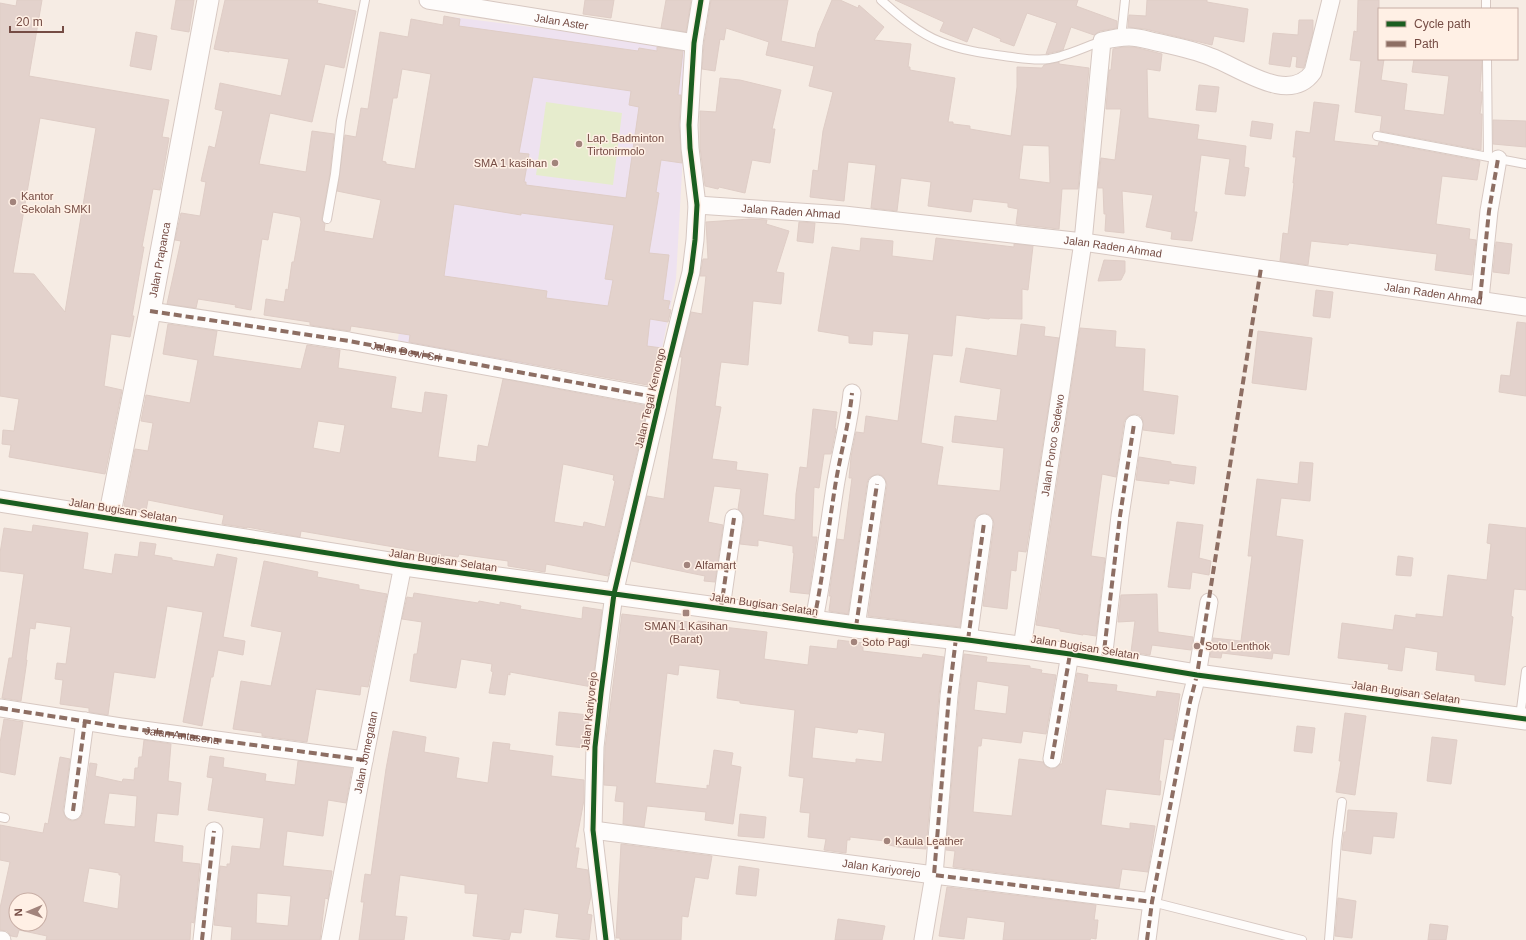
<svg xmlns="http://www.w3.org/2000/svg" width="1526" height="940" font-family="Helvetica,sans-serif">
  <rect width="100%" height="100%" fill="#f6ece4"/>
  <path fill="#eee2f0" d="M452 17 689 47 676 279 655 383 397 345Z"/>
  <path fill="#e6eccd" d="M546 102 622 113 613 185 536 175Z"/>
  <path fill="#e3d2cc" stroke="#dfcdc6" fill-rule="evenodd" d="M17 0H42L29 76 169 100 162 137 169 138 160 190 153 189 142 247H144L132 316H134L130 337 111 334 104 386 122 390 105 474 9 457 11 445 2 444 3 430 14 431 19 399 0 396V3L16 6ZM40 118 96 128 65 312 34 274 13 273Z
    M176 0H194L189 32 171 29Z
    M225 0H318L317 3 356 11 344 68 325 64 312 122 270 113 259 164 306 172 312 131 334 134 330 173 322 218V221L325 224 324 231 373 239 381 200 337 191 345 135 356 137 361 108 368 109 380 32 408 37 411 19 443 25 444 16 460 19 459 26 638 51 639 48 657 51V47L683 51 678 95H681L679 125 682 163 661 160 656 192 659 193 649 253 669 255 663 300 670 301 668 309 671 310 668 322 650 319 647 346 662 348 653 386 409 342 410 335 351 326 350 331 343 330 310 325V322L264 315 266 299 284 302 286 289 288 290 292 262H294L301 222 300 217 273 212 268 240 262 239 251 310 235 307 236 305 198 299 196 308 167 304 181 241 175 240 181 213 200 216 206 182 201 181 209 146 215 148 223 111 215 109 220 83 281 96 289 59 229 51V52L214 49ZM402 69 431 74 415 169 386 164V162L382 161 393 98H397ZM533 77 631 91 629 105 639 107 626 198 526 185V182H524L529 154 519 153ZM454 204 521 215V213L614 225 605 279 613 280 608 306 546 298 547 291 444 276Z
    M585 0H614L611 18 583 14Z
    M666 0H691L686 32 661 28Z
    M711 0H788L781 41 815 48 818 33 832 0H840L858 8 859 5 884 27 874 40 911 44 908 67H910V70L955 78 948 122H953V124L970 126V129L1011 136 1017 87V67L1042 68 1044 65 1059 62V64L1089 68 1078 189H1062L1059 229 1016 224 1018 209 1008 207V203L973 199 971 212 928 206 931 182 901 178 897 211 871 208 876 165 848 162 844 201 810 197 813 170 818 171 823 131 833 92 809 86 814 66 766 55 769 42 726 28 724 40 720 39 715 71 702 69 704 44ZM1023 145 1049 146 1050 183 1019 179Z
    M895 0H1078L1076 6 1117 21V28L1100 31 1094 35 1071 27 1063 50 1046 54 1057 23 1027 13 1014 46 1000 41 1001 39 973 27 967 42 940 31 944 22Z
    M1147 0H1207V2L1248 9 1244 42 1214 36 1212 45 1145 29 1128 27 1129 15 1146 16Z
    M1358 0H1379V59H1384L1381 80 1407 84 1404 110 1444 115 1449 76 1412 72 1414 59H1482L1480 92H1482V98L1480 114H1482L1481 150 1380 131 1382 116 1355 112 1361 61 1350 60 1354 31 1357 32Z
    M1299 20H1313V32L1304 67 1303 68 1296 67 1297 57 1292 56 1290 67 1269 64 1273 33 1298 35Z
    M136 32 157 36 151 70 130 66Z
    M1123 47H1134L1162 54 1160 71 1147 69 1148 118 1199 125 1197 139 1246 146 1244 167 1249 168 1245 196 1225 194 1230 159 1201 155 1194 212H1197L1192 241 1171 239 1172 232 1146 227 1153 195 1122 191 1124 233 1105 231 1106 214H1104L1103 188H1098L1101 158 1115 160 1121 109H1106L1109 70H1111L1113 49Z
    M720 78 740 80 781 90 772 129H775L770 163 752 160 745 193 719 187 718 189 705 186 700 147V111L716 112Z
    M1199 85 1219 87 1216 112 1196 110Z
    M1314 102 1339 105 1334 141 1378 146 1379 142 1480 161 1477 180 1442 176 1436 224 1470 229 1469 239 1476 240 1472 275 1435 270 1437 254 1349 243 1348 245 1311 241 1308 265 1280 261 1283 233 1288 234 1294 183H1293L1296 157H1293L1296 131 1310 133Z
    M1493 120 1526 121V147L1493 144Z
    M1252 121 1273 124 1271 139 1250 136Z
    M750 219 767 220 766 224 789 231 776 272 784 273 781 304 753 301 748 365 721 362 715 406 721 407 712 459 737 462 736 470 768 474 763 515 795 520 796 494 800 467 807 468 813 409 837 412 835 428 836 429 831 454H824L819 488 814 487 812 537H817L809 594 790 592 794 553H793V546L758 540V546L740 544 744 519 743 514 738 509 741 489 714 486 708 522 723 525 715 582 704 581 705 576 632 561 647 496 664 499 682 357H680L691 312 702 314 706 276H700L703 259H708L706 222Z
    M799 222 815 223 813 243 797 241Z
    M861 238 893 241 892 256 933 261 936 238 1014 247V244L1033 246 1028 290 1022 289V319L990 318 989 319 956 315 952 356 933 354 921 443 943 447 937 485 1000 491 1004 448 952 442 955 416 997 421 1001 389 960 382 966 348 1017 356 1021 324 1045 327 1044 336 1059 338 1026 552 1018 551 1016 571 1011 570 1007 609 983 606 994 524 993 519 990 515 985 513 981 514 976 517 974 522 960 627 868 616 887 485 886 481 883 476 878 474 874 475 869 478 867 483 848 614 829 611 831 596H829L837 539 844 540 852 478H849L851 457 856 432 864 433 866 416 898 421 909 334 873 331 872 345 849 343V336L818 331 832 247 860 251Z
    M1496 242 1512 244 1509 274 1493 272Z
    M1104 260 1125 261V272L1121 280 1098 281Z
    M1316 290 1333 292 1330 318 1313 316Z
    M1517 322 1526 323V396L1499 392 1501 375 1510 376Z
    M168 324 217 331 213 356 301 369 307 345 340 350 338 368 396 377 391 408 422 413 425 392 447 395 438 457 476 462 478 445 488 447 503 379 648 406 608 576 546 564 545 572 508 566V561L459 554 458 557 444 555V557L423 553V552L301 531 300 537 247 527V528L235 526 222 524 224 515 148 500 146 511 124 506 135 449 148 451 153 423 141 421 146 395 190 403 198 360 163 354ZM318 421 345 425 340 453 313 448ZM563 464 614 475 613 480 615 481 605 527 584 522 583 527 554 522Z
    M1080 328 1116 331 1115 347 1145 349 1143 391 1178 396 1174 434 1143 430V421L1141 416 1136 414 1130 415 1126 418 1124 422 1116 477 1102 474 1091 556 1105 558 1096 636 1083 634V635L1060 631V629L1036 625Z
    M1258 331 1312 338 1306 390 1252 383Z
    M1139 457 1171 462V464L1196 467 1194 484 1169 480V484L1136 480Z
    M1300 462 1313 463 1310 501 1281 498 1276 536 1303 540 1289 655 1273 653 1272 659 1222 653 1221 658 1210 657 1213 638 1241 641 1252 556H1248L1257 479 1298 484Z
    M1177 522 1203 525 1199 558 1211 561 1209 575 1192 572 1190 589 1168 587Z
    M1489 524 1526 528V590L1514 589 1511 616 1513 617 1505 685 1475 681V675L1436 670 1438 652 1405 647 1402 671 1388 669 1389 664 1338 658 1342 623 1393 630 1395 615 1416 618V614L1443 617 1448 575 1487 580 1491 544 1487 543Z
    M33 525 88 533 83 569 112 574 115 554 138 557 140 542 156 544 154 555 172 558V560L214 567 217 554 237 558 223 637 245 641 243 655 218 650 213 677H211L202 726 183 722 203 612 167 606 155 678 114 672 108 715 89 712V708L60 704 63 680 55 679 57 663 66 664 71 627 36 622 35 629 30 628 26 660H27L21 701 2 698 9 658H12L24 574 0 571V553L4 528 32 532Z
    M1398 556 1413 558 1411 576 1396 575Z
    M264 561 318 572 317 577 359 585V589L387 594 368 687 361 686 360 695 316 689 307 742 262 736V733L233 729 241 681 271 686 282 632 251 626Z
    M414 593 478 603 479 601 500 605V602L521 606 520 609 582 619 583 607 602 610 592 687 510 672V675L508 674 505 695 489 693 493 672 491 671 492 664 461 659 456 688 410 681 414 654H417L422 622 402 619 407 597 413 598Z
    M1157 594 1158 632 1193 637 1191 650 1152 645 1150 655 1131 652 1135 621 1118 622 1121 595Z
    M622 614 698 623V621L723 624V627L767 632 764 659 808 665 810 646 837 649 838 640 863 643V651L922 658 923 654 944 657 939 695 926 849 898 847 885 844V841L850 837V840H847L846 853 824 850 826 839 808 837 810 813 800 812 804 778 789 776 795 710 740 703V701L717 698 720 670 679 665 678 675 667 673 655 783 707 789V785L709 786 714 750 733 753 731 765 741 767 733 824 705 820 706 812 647 806 644 827 623 824 624 802 615 801 617 786 604 785 605 748ZM815 727 857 733 858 729 885 733 882 762 856 759V763L812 758Z
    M964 654 987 657 986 662 1030 666V668L1042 670 1041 673 1056 675 1046 734 1023 731 1021 743 982 738 981 746H978L973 812 1012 816 1019 759 1043 762 1045 766 1051 769 1056 768 1060 764H1062L1077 673 1088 675 1087 682 1117 685 1116 691 1156 697 1157 691 1180 694 1173 740 1164 739 1159 781H1161L1160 795 1106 789 1101 825 1130 829V823L1155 826 1148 872 1122 869 1119 888 953 867 955 851 946 850 959 697ZM977 681 1009 686 1006 714 974 710Z
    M559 712 589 715 585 748 556 745Z
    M1345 713 1366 716 1355 795 1336 792 1341 761H1339Z
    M4 719 23 722 15 775 0 772V743Z
    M1297 726 1315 728 1312 753 1294 751Z
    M393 731 426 737 424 752 459 758 456 778 488 783 493 742 510 744 509 750 553 756 551 776 584 780V800L575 848H579L576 868 588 870 591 896 587 914 592 915 589 940 556 937 559 914 524 909 521 933 511 932 509 940 473 936 478 894 465 893V885L400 875 395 916 407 917 404 940H359L364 902H361L365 874 371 875 386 769Z
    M1432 737 1457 740 1451 784 1427 781Z
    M144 740 171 744 168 781 181 783 178 815 157 813 154 842 183 846 182 862 200 864 194 923 191 922 190 940H46L47 936 19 930 17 937 11 936 7 931 0 930V908L10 862 0 860V825L43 833 45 823 48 824 60 757 70 759 63 810 64 814 67 819 72 821 77 820 81 817 83 812 90 763 97 764 95 776 122 782 123 779 134 780 135 768H138L139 757H142ZM109 793 137 796 135 827 104 824ZM89 868 119 873V875H121L118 909 83 902ZM16 900H40V924H16Z
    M210 756 224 758 223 767 266 774 265 781 295 785 298 761 352 768 346 803 328 800 323 836 287 831 283 866 332 871 328 899 325 898 320 940H231L232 927 214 925 220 866 227 867V864H230L232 846 260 849 264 818 208 810 213 778 207 777ZM257 893 291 896 288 926 256 923Z
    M1348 810 1397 813 1394 838 1373 836 1371 854 1342 850 1344 832H1346Z
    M740 814 766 817 764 838 738 836Z
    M621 844 712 856 708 879 695 877 688 917 682 916 681 940H620V938H616Z
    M739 866 759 869 756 896 736 894Z
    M947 887 1096 905 1094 920H1098L1096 939 1091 938 1090 940H1003L1005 922 967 917 964 939 939 936Z
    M1338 898 1356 901 1352 938 1335 936Z
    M838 919 885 926 882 940H835Z
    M1430 924 1448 926 1446 940H1428Z"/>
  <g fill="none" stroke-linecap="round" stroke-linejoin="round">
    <defs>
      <path id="service" d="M881 0C899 16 918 33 941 42 961 50 982 53 1004 56 1019 58 1034 61 1049 59 1067 56 1085 47 1102 41
        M1486 0V9
        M1121 38 1125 0
        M1487 59 1488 157
        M1377 136 1526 164
        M327 219 335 174 341 121 365 0
        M1520 717 1526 671
        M0 817 5 818
        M1152 902 1302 940
        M1329 940 1337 841 1342 802"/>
      <g id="minor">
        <path id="s1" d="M428 0 694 43"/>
        <path id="s2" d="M697 205 844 215 1083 242 1526 307"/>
        <path d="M1480 299 1489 211 1498 159"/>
        <path d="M150 311 349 341 660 398"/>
        <path d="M721 608 734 518"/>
        <path d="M814 620C823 576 828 531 835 487 840 455 849 425 852 393"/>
        <path d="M856 627 877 484"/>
        <path d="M968 640 984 523"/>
        <path id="s3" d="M1022 648 1083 242 1102 41C1110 39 1120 37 1129 37 1138 37 1147 40 1156 42 1174 46 1194 50 1211 57 1239 67 1289 106 1313 72L1331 0"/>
        <path d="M1103 660 1120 516 1134 424"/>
        <path d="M0 708 121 727 364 760"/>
        <path d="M1052 759 1070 654"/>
        <path d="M73 811 85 721"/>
        <path id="s4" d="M593 830 934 875 1152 902"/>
        <path d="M0 940H2"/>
        <path d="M202 940 214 831"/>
        <path id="s5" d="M330 940 364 760 403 565"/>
        <path d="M606 940 593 830 595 747 601 693 614 594 660 398 691 272 695 240 697 205 690 148 689 125 694 43 701 0"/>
        <path d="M923 940 934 875 949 696 956 638"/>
        <path d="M1147 940 1152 902 1190 702 1197 675 1209 602"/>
      </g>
      <g id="tertiary">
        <path d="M0 501 403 565 856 627 968 640 1070 654 1197 675 1526 719"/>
        <path id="s6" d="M109 518 150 311 208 0"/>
      </g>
    </defs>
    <use href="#service" stroke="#d7c8c2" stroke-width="10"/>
    <use href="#minor" stroke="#d7c8c2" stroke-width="19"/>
    <use href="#tertiary" stroke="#d7c8c2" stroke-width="23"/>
    <use href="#service" stroke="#fefcfb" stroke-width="8"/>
    <use href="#minor" stroke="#fefcfb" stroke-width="17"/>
    <use href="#tertiary" stroke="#fefcfb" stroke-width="21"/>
    <g stroke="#8d6e63" stroke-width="4" stroke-dasharray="8 4" stroke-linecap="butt">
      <path d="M1480 299 1489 211 1498 159"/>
      <path id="s7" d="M150 311 349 341 660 398"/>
      <path d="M721 608 734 518"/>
      <path d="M814 620C823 576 828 531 835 487 840 455 849 425 852 393"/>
      <path d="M856 627 877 484"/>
      <path d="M956 638 949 696 934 875 1152 902"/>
      <path d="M968 640 984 523"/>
      <path d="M1103 660 1120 516 1134 424"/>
      <path id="s8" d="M0 708 121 727 364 760"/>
      <path d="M1052 759 1070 654"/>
      <path d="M73 811 85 721"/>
      <path d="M202 940 214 831"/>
      <path d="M1147 940 1152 902 1190 702 1197 675 1261 268"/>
    </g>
    <defs>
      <path id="cycleway" d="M0 501 403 565 856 627 968 640 1070 654 1197 675 1526 719
        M606 940 593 830 595 747 601 693 614 594 660 398 691 272 695 240 697 205 690 148 689 125 694 43 701 0"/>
    </defs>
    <use href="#cycleway" stroke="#fff0e5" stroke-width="8"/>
    <use href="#cycleway" stroke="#1b5e20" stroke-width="5"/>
  </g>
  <g fill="#a2847c" stroke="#fff0e5" stroke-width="1.5">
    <circle cx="579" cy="144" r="4"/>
    <circle cx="555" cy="163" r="4"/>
    <circle cx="13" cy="202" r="4"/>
    <circle cx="687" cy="565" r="4"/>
    <rect x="682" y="609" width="8" height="8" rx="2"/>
    <circle cx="854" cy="642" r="4"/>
    <circle cx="1197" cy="646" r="4"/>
    <circle cx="887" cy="841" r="4"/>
  </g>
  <g text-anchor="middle" stroke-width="3" stroke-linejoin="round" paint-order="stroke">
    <g font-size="11" fill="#754c44" stroke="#fff0e5">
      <text dy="4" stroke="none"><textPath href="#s1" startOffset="135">Jalan Aster</textPath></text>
      <text dy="4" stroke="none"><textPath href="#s2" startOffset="94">Jalan Raden Ahmad</textPath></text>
      <text dy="4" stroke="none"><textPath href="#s2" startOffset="418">Jalan Raden Ahmad</textPath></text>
      <text dy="4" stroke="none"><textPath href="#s6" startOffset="263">Jalan Prapanca</textPath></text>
      <text dy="4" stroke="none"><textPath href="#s2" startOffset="742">Jalan Raden Ahmad</textPath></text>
      <text dy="4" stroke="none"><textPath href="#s7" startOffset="259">Jalan Dewi Sri</textPath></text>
      <text transform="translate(650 398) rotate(-77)" y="4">Jalan Tegal Kenongo</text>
      <text dy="4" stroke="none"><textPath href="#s3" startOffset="205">Jalan Ponco Sedewo</textPath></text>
      <text transform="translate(123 510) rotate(9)" y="4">Jalan Bugisan Selatan</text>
      <text transform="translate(443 560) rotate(8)" y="4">Jalan Bugisan Selatan</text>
      <text transform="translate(764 604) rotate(8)" y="4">Jalan Bugisan Selatan</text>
      <text transform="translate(1085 647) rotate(9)" y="4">Jalan Bugisan Selatan</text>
      <text transform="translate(1406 692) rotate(8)" y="4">Jalan Bugisan Selatan</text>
      <text transform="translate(589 711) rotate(-84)" y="4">Jalan Kariyorejo</text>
      <text dy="4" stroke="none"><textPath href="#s8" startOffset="184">Jalan Antasena</textPath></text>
      <text dy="4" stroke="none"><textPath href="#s5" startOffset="191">Jalan Jomegatan</textPath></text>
      <text dy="4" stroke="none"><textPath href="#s4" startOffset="291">Jalan Kariyorejo</textPath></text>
    </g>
    <g font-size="11" fill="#754c44" stroke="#fff0e5" text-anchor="start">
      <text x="587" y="142">Lap. Badminton<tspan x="587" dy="13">Tirtonirmolo</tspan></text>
      <text x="547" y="167" text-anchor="end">SMA 1 kasihan</text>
      <text x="21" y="200">Kantor<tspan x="21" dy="13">Sekolah SMKI</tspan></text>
      <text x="695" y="569">Alfamart</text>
      <text x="686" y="630" text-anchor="middle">SMAN 1 Kasihan<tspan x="686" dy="13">(Barat)</tspan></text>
      <text x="862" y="646">Soto Pagi</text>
      <text x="1205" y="650">Soto Lenthok</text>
      <text x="895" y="845">Kaula Leather</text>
    </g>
  </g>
  <rect x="1378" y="8" width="140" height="52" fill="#fff0e5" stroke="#c8aea5"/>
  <rect x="1386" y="21" width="20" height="6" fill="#1b5e20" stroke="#c8aea5"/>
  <text x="1414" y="28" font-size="12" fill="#754c44">Cycle path</text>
  <rect x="1386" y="41" width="20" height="6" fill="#8d6e63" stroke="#c8aea5"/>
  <text x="1414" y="48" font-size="12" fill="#754c44">Path</text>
  <g transform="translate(28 912) rotate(268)"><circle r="19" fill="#fff0e5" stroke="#c8aea5"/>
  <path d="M0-3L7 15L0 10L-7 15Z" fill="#a2847c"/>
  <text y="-6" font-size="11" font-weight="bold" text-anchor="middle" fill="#754c44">N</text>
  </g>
  <path d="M10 26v6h53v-6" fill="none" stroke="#754c44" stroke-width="2"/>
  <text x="16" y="26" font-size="12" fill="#754c44" stroke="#fff0e5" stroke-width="3" paint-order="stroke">20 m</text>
</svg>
